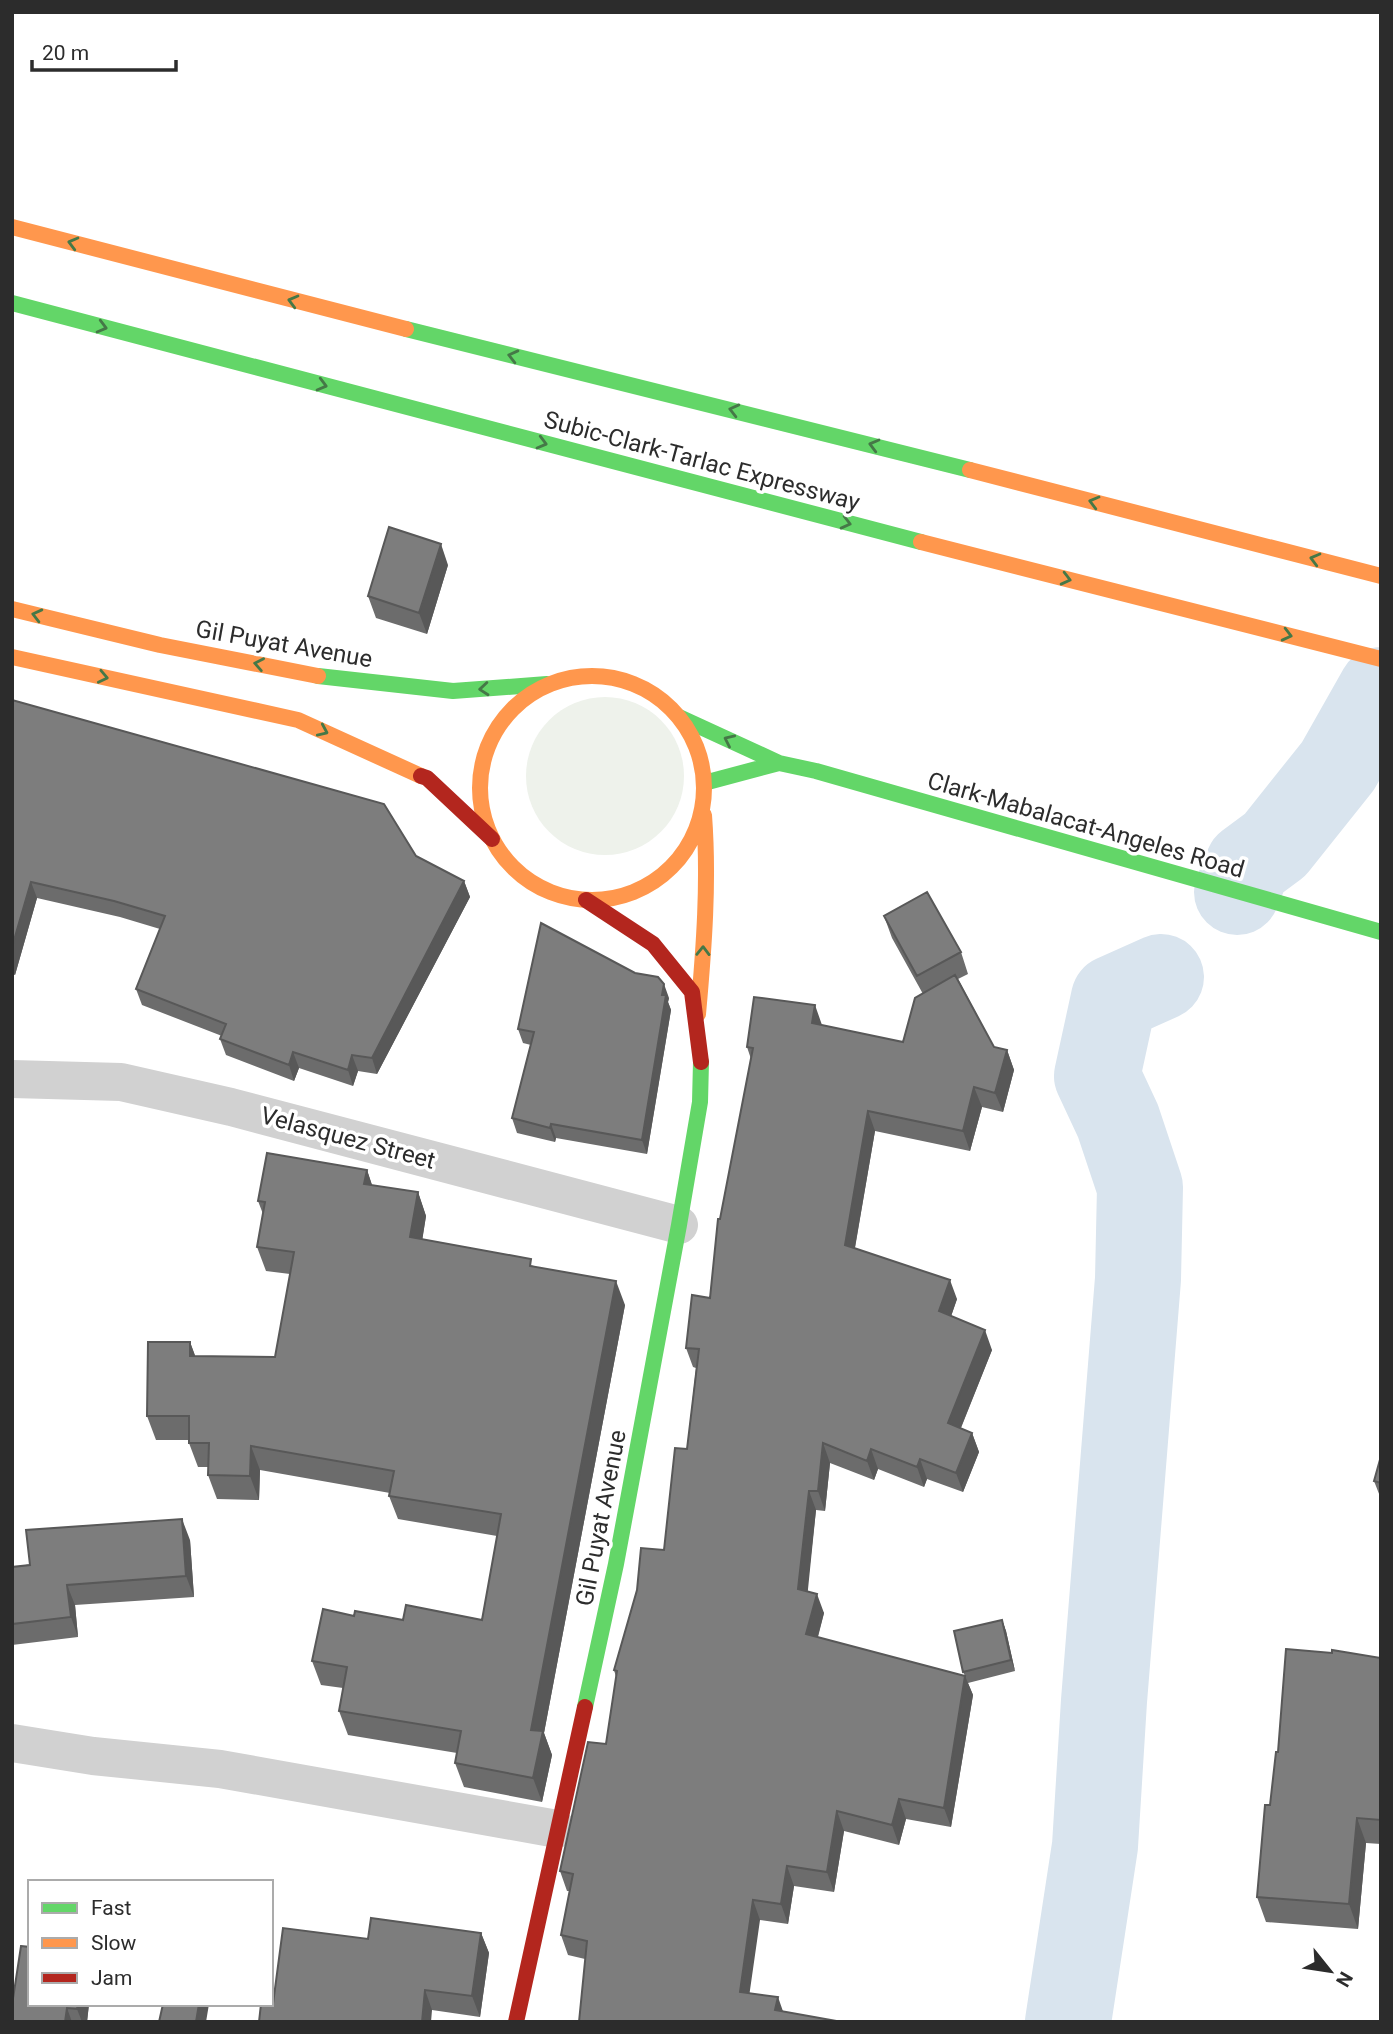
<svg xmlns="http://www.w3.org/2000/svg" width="1393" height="2034" font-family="Roboto,sans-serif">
  <rect width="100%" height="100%" fill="#fff"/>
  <path fill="#eef2eb" d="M526 776a79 79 0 1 1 158 0a79 79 0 1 1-158 0Z"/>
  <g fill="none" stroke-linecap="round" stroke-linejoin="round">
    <path stroke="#d9e4ee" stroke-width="86" d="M1237 892 1248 865 1275 845 1338 766 1381 690
      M1068 2022 1095 1846 1104 1701 1138 1279 1140 1187 1118 1121 1097 1076 1114 998 1161 977"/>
    <path stroke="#d1d1d1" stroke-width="38" d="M12 1079 121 1082 231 1107 679 1225
      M12 1743 93 1756 220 1769 557 1829"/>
    <path stroke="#63d668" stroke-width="16" d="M12 303 921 542
      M406 329 970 470
      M318 676 453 691 547 684
      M679 717 779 763 816 771 1381 932
      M704 783 779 763
      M585 1707 616 1564 679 1225 700 1102 701 1062"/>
    <path stroke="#ff974d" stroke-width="16" d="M12 227 406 329
      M970 470 1381 576
      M921 542 1381 659
      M12 609 160 645 318 676
      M12 657 298 720 421 776
      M480 788a112 112 0 1 1 224 0a112 112 0 1 1-224 0Z
      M698 1014C704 948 709 881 704 815"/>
    <path stroke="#b3261e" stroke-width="16" d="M421 776 427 778 492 839
      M586 900 653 944 692 992 701 1062
      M516 2022 585 1707"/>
  </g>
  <path fill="#6c6c6c" d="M448 565 427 634 376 618 368 596Z
    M12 700 416 856 464 881 470 897 377 1074 358 1071 353 1086 299 1068 294 1081 226 1055 220 1039 222 1036 142 1005 136 989 160 929 120 917 37 898 15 975 12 974Z
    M884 916 961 952 968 974 958 979 994 1047 1007 1050 1014 1070 1003 1112 982 1107 970 1151 875 1131 855 1248 957 1299 951 1316 992 1350 961 1428 972 1433 979 1452 963 1492 927 1479 924 1487 878 1469 874 1480 830 1463 825 1511 816 1510 807 1591 824 1613 818 1637 965 1676 963 1672 1002 1620 1006 1631 1015 1671 968 1683 973 1695 951 1827 906 1819 899 1845 844 1831 834 1892 794 1886 788 1924 760 1920 579 2022 585 1959 568 1955 561 1935 570 1891H567L560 1871 606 1744 616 1677 614 1670 664 1550 687 1449 696 1368 693 1367 686 1348 710 1298 720 1219 751 1059 747 1047 822 1025 903 1042 923 994 892 938Z
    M669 998 668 1002 671 1010 647 1154 556 1138 555 1142 517 1133 512 1118 531 1045 523 1043 518 1029Z
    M367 1170 372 1185 418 1192 426 1216 422 1240 534 1266 625 1305 544 1733 552 1755 542 1802 464 1787 455 1763 457 1753 348 1735 339 1711 343 1688 321 1685 312 1661 354 1616 403 1620H482L497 1536 398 1519 389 1496 390 1493 260 1470 259 1500 217 1499 208 1475 209 1467H198L189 1443V1440H156L147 1416 190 1342 195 1356 275 1357 290 1274 266 1271 257 1247 263 1214 258 1201Z
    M1381 1456V1499L1374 1481Z
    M190 1540 194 1597 75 1605 78 1637 12 1645V1567Z
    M1332 1653 1381 1658V1844L1366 1843 1358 1929 1266 1922 1257 1897 1278 1752Z
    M481 1933 489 1953 480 2017 432 2010 273 2004Z
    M89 2004 87 2022H12V2005Z"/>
  <path fill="#585858" d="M441 544 448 565 427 634 419 613Z
    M464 881 470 897 377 1074 372 1058Z
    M31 882 37 898 15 975 12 969V947Z
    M664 984 669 998 668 1002 671 1010 647 1154 642 1140Z
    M815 1005 822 1025 812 1023Z
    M1007 1050 1014 1070 1003 1112 995 1093Z
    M293 1052 299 1068 294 1081 289 1065Z
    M352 1055 358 1071 353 1086 348 1070Z
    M974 1087 982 1107 970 1151 963 1131Z
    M868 1111 875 1131 852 1264 845 1245Z
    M551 1124 556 1138 555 1142 550 1128Z
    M367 1170 375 1194 364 1184Z
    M418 1192 426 1216 419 1261 410 1237Z
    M950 1280 957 1299 946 1331 939 1311Z
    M616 1281 625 1305 544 1733 552 1755 542 1802 533 1778 531 1730Z
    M985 1330 992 1350 955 1442 948 1423Z
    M190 1342 199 1366 190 1356Z
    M972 1433 979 1452 963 1492 956 1473Z
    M823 1443 830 1463 825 1511 818 1491Z
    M251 1446 260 1470 259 1500 250 1476Z
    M871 1449 878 1469 874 1480 867 1461Z
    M920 1459 927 1479 924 1487 917 1467Z
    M809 1491 816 1510 806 1609 798 1589Z
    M182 1519 190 1540 194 1597 186 1576Z
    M67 1585 75 1605 78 1637 71 1617Z
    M817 1594 824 1613 813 1654 806 1634Z
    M1002 1620 1006 1631 1015 1671 1011 1660Z
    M965 1676 973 1695 951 1827 944 1808Z
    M899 1799 906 1819 899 1845 892 1825Z
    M837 1811 844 1831 834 1892 827 1872Z
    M1357 1818 1366 1843 1358 1929 1349 1904Z
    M787 1866 794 1886 788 1924 781 1904Z
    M753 1900 760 1920 747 2011 740 1992Z
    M481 1933 489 1953 480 2017 472 1996Z
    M425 1990 432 2010 431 2022H422Z
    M778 1997 785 2017 775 2010Z
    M78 2004H89L87 2022H82L77 2009Z
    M199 2004H209L206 2022H196Z
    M67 2008 72 2022H65Z"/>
  <path fill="#7d7d7d" stroke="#585858" stroke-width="2" d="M389 527 441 544 419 613 368 596Z
    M12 700 384 804 416 856 464 881 372 1058 352 1055 348 1070 293 1052 289 1065 220 1039 226 1024 136 989 165 916 114 901 31 882 12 947Z
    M927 892 961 952 917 976 884 916Z
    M541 923 635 973 658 977 664 984 662 995H666L642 1140 551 1124 550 1128 512 1118 534 1032 518 1029Z
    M955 975 994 1047 1007 1050 995 1093 974 1087 963 1131 868 1111 845 1245 950 1280 939 1311 985 1330 948 1423 972 1433 956 1473 920 1459 917 1467 871 1449 867 1461 823 1443 818 1491H809L798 1589 817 1594 806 1634 965 1676 944 1808 899 1799 892 1825 837 1811 827 1872 787 1866 781 1904 753 1900 740 1992 778 1997 775 2010 842 2022H579L587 1941 561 1935 573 1874 560 1871 588 1742 606 1744 617 1671 614 1670 637 1590 641 1548 664 1550 675 1448 687 1449 699 1349 686 1348 692 1295 710 1298 718 1219H720L753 1048 747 1047 754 997 815 1005 812 1023 903 1042 915 998Z
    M267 1153 367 1170 364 1184 418 1192 410 1237 531 1259 530 1266 616 1281 531 1730 543 1731 533 1778 455 1763 461 1731 339 1711 347 1667 312 1661 323 1609 354 1616 355 1611 403 1620 406 1605 482 1620 501 1514 389 1496 394 1471 251 1446 250 1476 208 1475 209 1443H189V1416H147L148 1342H190V1356L275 1357 294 1252 257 1247 265 1202 258 1201Z
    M1381 1456V1483L1374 1481Z
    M182 1519 186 1576 67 1585 71 1617 12 1624V1567L30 1565 26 1530Z
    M1002 1620 1011 1660 963 1672 954 1631Z
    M1286 1649 1332 1653V1650L1381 1658V1820L1357 1818 1349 1904 1257 1897 1265 1805H1270L1276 1752H1278Z
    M371 1918 481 1933 472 1996 425 1990 422 2022H259L261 2004H273L283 1928 368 1939Z
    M21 1946 30 1947V2004H78L77 2009 67 2008 65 2022H12V2005Z
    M163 2004H199L196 2022H159Z"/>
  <defs><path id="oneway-chevron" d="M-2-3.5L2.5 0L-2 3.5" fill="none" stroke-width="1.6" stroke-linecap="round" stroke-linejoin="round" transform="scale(1.75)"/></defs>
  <g stroke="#457847">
    <use href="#oneway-chevron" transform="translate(73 243) rotate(-165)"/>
    <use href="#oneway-chevron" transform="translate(293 301) rotate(-165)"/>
    <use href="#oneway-chevron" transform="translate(102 327) rotate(15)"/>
    <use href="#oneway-chevron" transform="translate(513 356) rotate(-166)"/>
    <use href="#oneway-chevron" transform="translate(322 385) rotate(15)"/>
    <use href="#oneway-chevron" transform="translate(734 410) rotate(-166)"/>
    <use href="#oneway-chevron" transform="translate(542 443) rotate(15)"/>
    <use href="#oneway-chevron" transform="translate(874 445) rotate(-165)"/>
    <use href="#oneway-chevron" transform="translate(1094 502) rotate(-165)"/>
    <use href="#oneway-chevron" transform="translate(846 523) rotate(14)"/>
    <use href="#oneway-chevron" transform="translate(1315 559) rotate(-165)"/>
    <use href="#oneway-chevron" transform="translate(1066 579) rotate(14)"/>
    <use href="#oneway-chevron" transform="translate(37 615) rotate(-166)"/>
    <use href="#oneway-chevron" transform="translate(1287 635) rotate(14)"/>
    <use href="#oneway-chevron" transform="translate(259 664) rotate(-169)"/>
    <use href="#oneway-chevron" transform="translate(103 677) rotate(12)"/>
    <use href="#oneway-chevron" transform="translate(484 689) rotate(175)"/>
    <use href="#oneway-chevron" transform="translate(323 731) rotate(24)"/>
    <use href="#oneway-chevron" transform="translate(729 740) rotate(-155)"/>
    <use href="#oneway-chevron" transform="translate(703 951) rotate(-89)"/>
  </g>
  <g text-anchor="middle" stroke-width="7" stroke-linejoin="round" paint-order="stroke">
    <g font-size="24" fill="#2c2c2c" stroke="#fff">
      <text transform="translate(702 461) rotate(15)" y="8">Subic-Clark-Tarlac Expressway</text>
      <text transform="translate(284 644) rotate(10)" y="8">Gil Puyat Avenue</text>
      <text transform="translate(1086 825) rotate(16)" y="8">Clark-Mabalacat-Angeles Road</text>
      <text transform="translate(348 1138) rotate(15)" y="8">Velasquez Street</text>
      <text transform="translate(601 1518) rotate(-79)" y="8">Gil Puyat Avenue</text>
    </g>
  </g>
  <rect width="1393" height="2034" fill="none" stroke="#2c2c2c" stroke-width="28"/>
  <rect x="28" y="1880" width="245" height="126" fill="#ffffff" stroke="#ababab" stroke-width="2"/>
  <rect x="42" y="1903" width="35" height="10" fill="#63d668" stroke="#ababab" stroke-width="2"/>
  <text x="91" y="1915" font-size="21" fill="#2c2c2c">Fast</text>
  <rect x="42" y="1938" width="35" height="10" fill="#ff974d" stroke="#ababab" stroke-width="2"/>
  <text x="91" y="1950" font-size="21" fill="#2c2c2c">Slow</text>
  <rect x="42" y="1973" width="35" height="10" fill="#b3261e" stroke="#ababab" stroke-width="2"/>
  <text x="91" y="1985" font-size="21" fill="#2c2c2c">Jam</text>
  <g transform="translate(1330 1971) rotate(120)" stroke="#ffffff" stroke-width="5" paint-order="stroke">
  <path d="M0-5L12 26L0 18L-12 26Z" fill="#2c2c2c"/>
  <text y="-10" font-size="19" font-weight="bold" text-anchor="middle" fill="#2c2c2c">N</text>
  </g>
  <path d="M32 60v10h144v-10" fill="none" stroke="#2c2c2c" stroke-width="3.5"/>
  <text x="42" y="60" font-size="21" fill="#2c2c2c" stroke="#ffffff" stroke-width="5" paint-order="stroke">20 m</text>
</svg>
